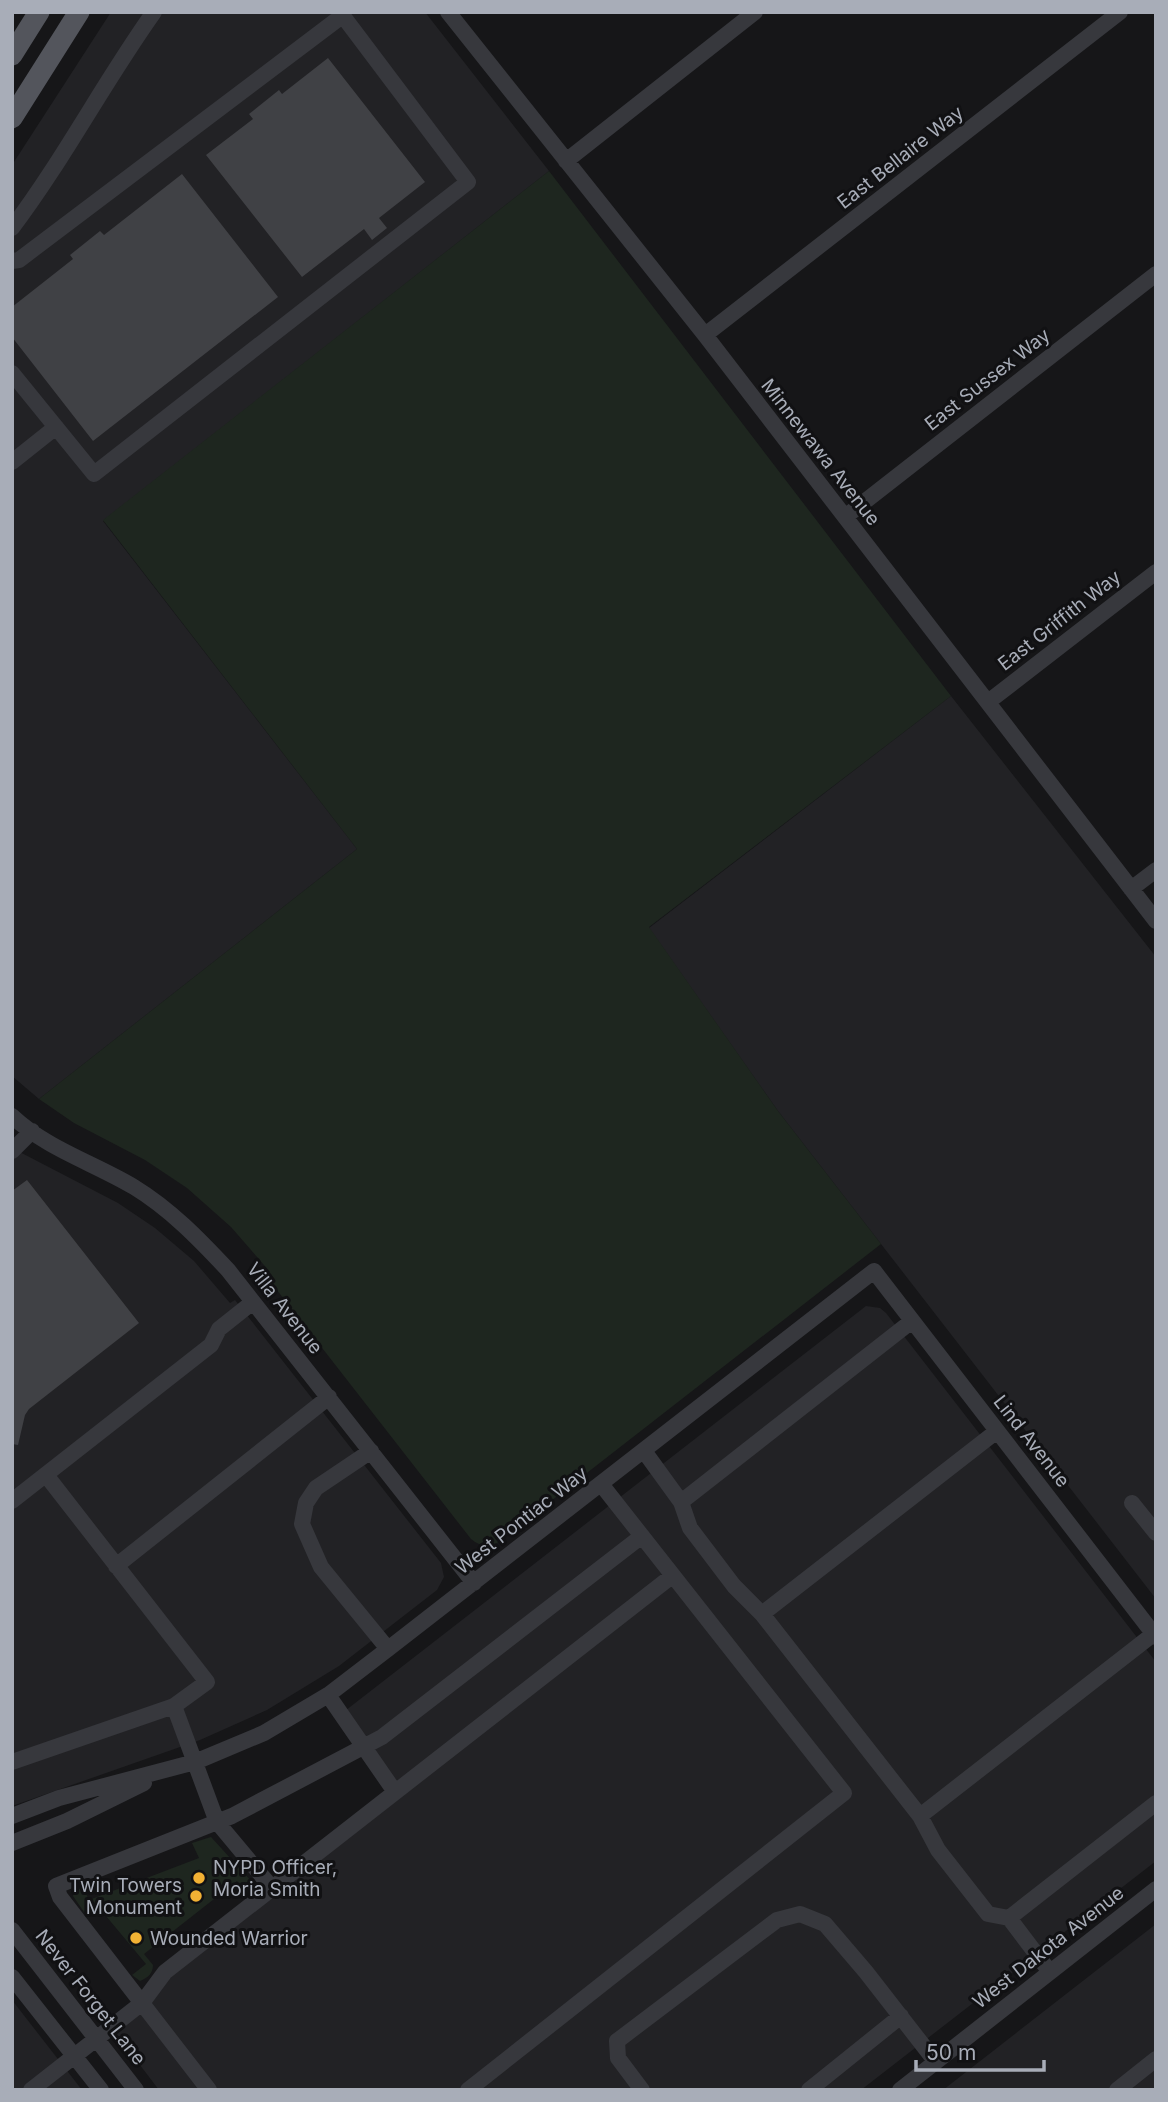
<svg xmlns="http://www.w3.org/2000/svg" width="1168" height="2102" font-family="Inter,sans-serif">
  <rect width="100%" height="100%" fill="#161618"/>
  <path fill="#222225" d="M111 12H425L549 171 103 521 357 849 39 1099 12 1076V165Z
    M951 696 1156 957V1599L778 1111 649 928Z
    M12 1148 118 1203 155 1228 194 1261 230 1303 235 1300 441 1563 444 1577 437 1590 339 1666 267 1710 200 1740 12 1806Z
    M866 1306 880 1308 886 1313 1156 1662V1861L861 2090H159L111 2027 165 1972 395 1792 341 1714Z
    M1156 1924V2090H943Z
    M12 2000 82 2090H12Z"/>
  <path fill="#1e261f" d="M549 171 951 696 649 927 778 1111 881 1244 497 1543C487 1548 480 1546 471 1539L266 1276 270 1272 231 1227 187 1188 145 1160 74 1123 39 1099 357 849 103 520Z
    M211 1837 253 1883V1889L247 1893 237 1881 144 1954 153 1965C153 1973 148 1978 140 1981L132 1975 146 1964 96 1904 84 1912 73 1896 74 1892 83 1887 89 1900 199 1858 192 1843Z"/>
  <path fill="#404145" d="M328 58 425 182 379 218 387 228 372 240 364 229 302 277 206 155 253 119 249 114 279 90 282 94Z
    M182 174 278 297 93 441 12 337V307L73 259 70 255 100 231 104 235Z
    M27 1180 139 1323 29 1409 25 1415 18 1445 12 1444V1191Z"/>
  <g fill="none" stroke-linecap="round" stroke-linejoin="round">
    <path stroke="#37383d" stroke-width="16" d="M448 12 705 335 1156 921
      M566 161 755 12
      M12 228C64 159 104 82 154 12
      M12 261 19 260 342 16
      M705 335 1120 12
      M12 373 94 474 468 182 340 12
      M12 462 56 427
      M845 517 1156 274
      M988 702 1156 572
      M1131 889 1156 870
      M12 1116C47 1149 94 1163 134 1187 170 1209 199 1239 228 1270L474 1583
      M12 1151 32 1131
      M997 1431 762 1614 920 1816 1156 1632
      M371 1451 316 1488 306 1503 302 1524 321 1567 388 1649
      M644 1451 681 1502 690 1528 734 1586 762 1614
      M12 1501 211 1345 219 1329 253 1302
      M681 1502 912 1321
      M1132 1503 1156 1533
      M116 1566 329 1397
      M328 1695 395 1792
      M174 1706 217 1822 272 1888
      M12 1762 174 1706 207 1682 46 1475
      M12 1816 59 1798 195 1762 264 1733 328 1695 388 1649 874 1271 1156 1637
      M920 1816 938 1850 988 1914 1009 1918 1050 1972
      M12 1843 67 1821 144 1783
      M1009 1918 1156 1803
      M12 1930 136 2090
      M12 1977 101 2090
      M31 2090 142 2003 165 1972 672 1576
      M209 2090 60 1897 56 1886 232 1816 382 1737 642 1536
      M468 2090 844 1793 601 1484
      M642 2090 618 2058 617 2041 777 1920 800 1914 825 1924 866 1972 936 2062
      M809 2090 901 2016
      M900 2090 1156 1889
      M1117 2090 1156 2059"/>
    <path stroke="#53555c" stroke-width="21" d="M12 55 39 12
      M12 118 79 12"/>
  </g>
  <g fill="#f2b134" stroke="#111113" stroke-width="2.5">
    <circle cx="199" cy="1878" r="7"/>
    <circle cx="196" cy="1896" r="7"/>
    <circle cx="136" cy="1938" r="7"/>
  </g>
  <g text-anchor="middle" stroke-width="6" stroke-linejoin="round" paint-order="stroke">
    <g font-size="19" fill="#a8adb8" stroke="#111113">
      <text transform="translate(900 157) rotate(-38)" y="7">East Bellaire Way</text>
      <text transform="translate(987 379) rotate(-38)" y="7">East Sussex Way</text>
      <text transform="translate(821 452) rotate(52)" y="7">Minnewawa Avenue</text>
      <text transform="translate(1059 620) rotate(-38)" y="7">East Griffith Way</text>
      <text transform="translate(285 1308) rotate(52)" y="7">Villa Avenue</text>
      <text transform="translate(1032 1441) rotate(52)" y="7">Lind Avenue</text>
      <text transform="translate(521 1520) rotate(-38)" y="7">West Pontiac Way</text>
      <text transform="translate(1048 1947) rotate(-38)" y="7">West Dakota Avenue</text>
      <text transform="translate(91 1997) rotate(52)" y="7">Never Forget Lane</text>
    </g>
    <g font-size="19" fill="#a8adb8" stroke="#111113" text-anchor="start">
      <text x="213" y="1874">NYPD Officer,<tspan x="213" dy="22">Moria Smith</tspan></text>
      <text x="182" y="1892" text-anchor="end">Twin Towers<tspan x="182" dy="22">Monument</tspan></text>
      <text x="150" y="1945">Wounded Warrior</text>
    </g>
  </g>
  <rect width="1168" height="2102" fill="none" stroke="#a8adb8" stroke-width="28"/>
  <path d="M916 2060v10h128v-10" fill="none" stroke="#a8adb8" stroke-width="3.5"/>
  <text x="926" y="2060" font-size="21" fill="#a8adb8" stroke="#111113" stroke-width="5" paint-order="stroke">50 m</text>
</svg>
